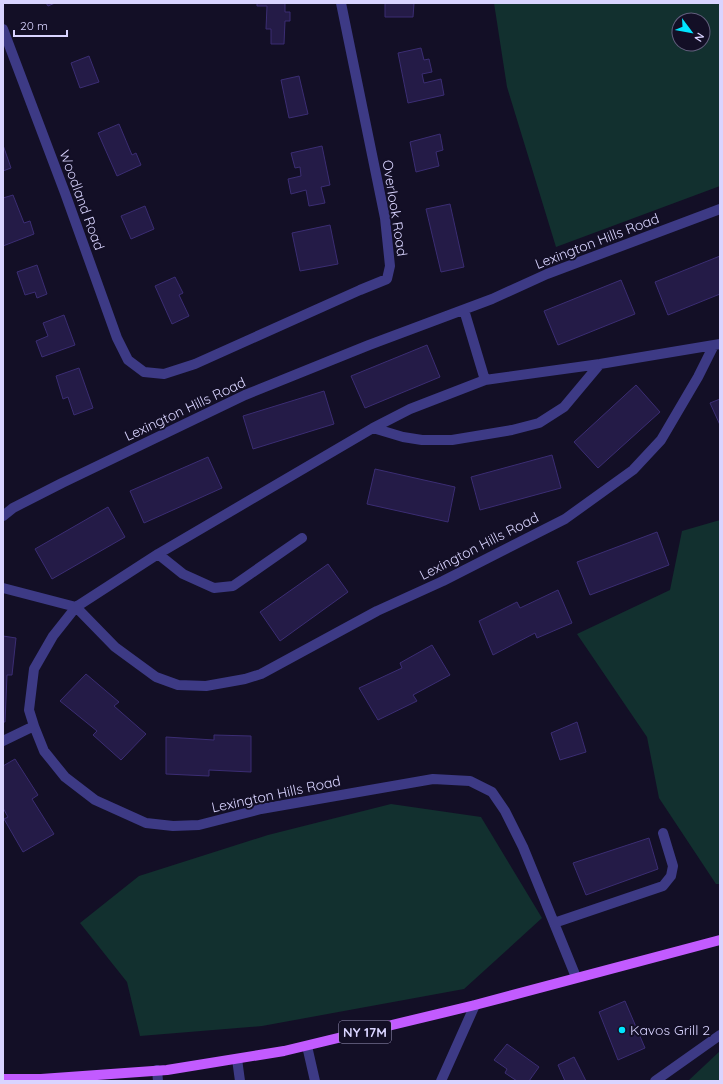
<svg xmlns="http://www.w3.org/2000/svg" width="723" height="1084" font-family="Quicksand,sans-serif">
  <rect width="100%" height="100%" fill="#130f26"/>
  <path fill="#12302f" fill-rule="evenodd" d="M494 3H720V186L556 247 507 87ZM679 20H703V44H679Z
    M720 520V884H716L659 798 647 737 577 634 670 590 682 531Z
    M391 804 481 817 542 918 464 989 262 1026 140 1036 127 982 80 923 139 876 268 835Z
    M720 1051V1081H688Z"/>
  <path fill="#241b47" stroke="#3b2d73" d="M46 3H55L48 6Z
    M257 3H285V12H290V21H285L284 44H271V29H266L267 6H257Z
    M385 3H414L413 17H385Z
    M421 48 424 60 429 59 432 72 422 74 424 83 441 79 444 95 408 103 398 53Z
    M89 56 99 82 80 88 71 63Z
    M299 76 308 114 289 118 281 80Z
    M119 124 132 155 136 153 141 165 117 176 98 133Z
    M440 134 443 150 436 152 439 166 416 172 410 142Z
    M3 145 11 168 3 171Z
    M322 146 330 185 321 187 325 203 309 206 306 190 291 194 288 179 301 176 300 167 295 168 291 153Z
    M13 195 24 223 30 221 34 234 3 246V198Z
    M450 204 464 267 441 272 426 209Z
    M145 206 154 229 131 239 121 216Z
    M330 225 338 264 300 271 292 233Z
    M720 256V294L668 315 655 282Z
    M37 265 47 294 37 298 35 292 25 295 17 272Z
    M175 277 183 293 179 295 189 316 172 324 155 286Z
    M621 280 635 314 558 345 544 311Z
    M64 315 75 345 42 357 36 341 48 336 43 323Z
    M427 345 440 377 365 408 351 376Z
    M79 368 93 408 74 415 68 397 63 399 56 376Z
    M636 385 660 412 598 468 574 442Z
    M324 391 334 424 253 449 243 416Z
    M720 399V425L710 403Z
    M552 455 561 488 480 510 471 477Z
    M208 457 222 488 144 523 130 491Z
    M375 469 455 487 448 522 367 504Z
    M108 507 125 537 52 579 35 549Z
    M657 532 669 565 590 595 577 562Z
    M328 564 348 592 280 641 260 612Z
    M558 590 572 623 537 638 535 633 493 655 479 621 517 602 520 608Z
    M3 636 16 638 12 675H7L5 722H3Z
    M432 645 450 675 413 695 417 701 378 720 359 688 402 668 400 663Z
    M86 674 119 702 114 706 146 734 121 760 93 735 97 731 60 701Z
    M577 722 586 752 560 760 551 733Z
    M214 735 251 736V772L209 770V776L166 774V737L214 740Z
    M15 759 38 795 32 799 54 834 23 852 4 819 8 817 3 808V766Z
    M649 838 658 869 586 895 573 863Z
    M625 1001 645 1048 618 1060 599 1012Z
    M507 1044 539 1067 529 1081H517L505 1073 507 1069 494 1060Z
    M574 1057 586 1081H565L558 1065Z"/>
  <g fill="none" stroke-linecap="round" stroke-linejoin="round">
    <path stroke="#3d3a85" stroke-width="10" d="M3 29 65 193 117 338 128 360 144 372 164 374 195 364 360 290 387 279 390 266 385 218 341 3
      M464 310 485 380
      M373 428 403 437 422 440H452L512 430 539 423 564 407 600 364
      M3 516 13 508 62 483 245 395 369 345 492 299 547 274 720 209
      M158 554 183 574 214 588 233 586 302 538
      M3 588 76 607 115 647 156 677 178 685 206 686 245 679 261 674 377 611 443 581 565 519 633 470 661 440 698 377 714 345
      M3 741 34 726
      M554 923 663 886 671 876 673 866 663 833
      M576 977 523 847 505 811 492 792 470 781 433 779 261 809 199 825 173 826 146 823 95 800 65 777 44 751 34 726 29 710 34 669 53 636 76 607 158 554 373 428 410 409 485 380 600 364 720 344
      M307 1046 315 1081
      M237 1059 240 1081
      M157 1070 158 1081
      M441 1081 475 1005
      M655 1081 720 1035"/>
    <path stroke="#c25bff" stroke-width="10" d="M3 1079H41L167 1070 284 1051 475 1005 720 940"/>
  </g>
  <circle fill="#00e5ff" stroke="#130f26" stroke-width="1.5" cx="622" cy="1030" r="4"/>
  <g text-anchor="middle" stroke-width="4" stroke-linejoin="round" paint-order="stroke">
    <rect fill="#130f26" stroke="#9e99be" stroke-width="1" x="339" y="1021" width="52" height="22" rx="3"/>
    <g font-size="13" font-weight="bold" fill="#d9d4ff">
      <text x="365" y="1037">NY 17M</text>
    </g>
    <g font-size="14" fill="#d9d4ff" stroke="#130f26">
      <text transform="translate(82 200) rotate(70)" y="5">Woodland Road</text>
      <text transform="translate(395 208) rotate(81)" y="5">Overlook Road</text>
      <text transform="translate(597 241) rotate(-21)" y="5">Lexington Hills Road</text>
      <text transform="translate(185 409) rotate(-25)" y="5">Lexington Hills Road</text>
      <text transform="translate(479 546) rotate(-27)" y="5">Lexington Hills Road</text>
      <text transform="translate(276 794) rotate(-12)" y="5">Lexington Hills Road</text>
    </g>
    <g font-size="14" fill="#d9d4ff" stroke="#130f26" text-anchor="start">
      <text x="630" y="1035">Kavos Grill 2</text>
    </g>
  </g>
  <rect width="723" height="1084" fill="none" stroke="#d9d4ff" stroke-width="8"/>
  <g transform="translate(691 32) rotate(122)"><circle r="19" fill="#130f26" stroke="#625e7d"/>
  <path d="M0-3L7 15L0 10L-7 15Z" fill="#00e5ff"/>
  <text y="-6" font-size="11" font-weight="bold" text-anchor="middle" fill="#d9d4ff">N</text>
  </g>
  <path d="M14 30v6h53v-6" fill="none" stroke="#d9d4ff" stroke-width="2"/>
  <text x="20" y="30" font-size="12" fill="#d9d4ff" stroke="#130f26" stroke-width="3" paint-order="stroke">20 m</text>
</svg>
